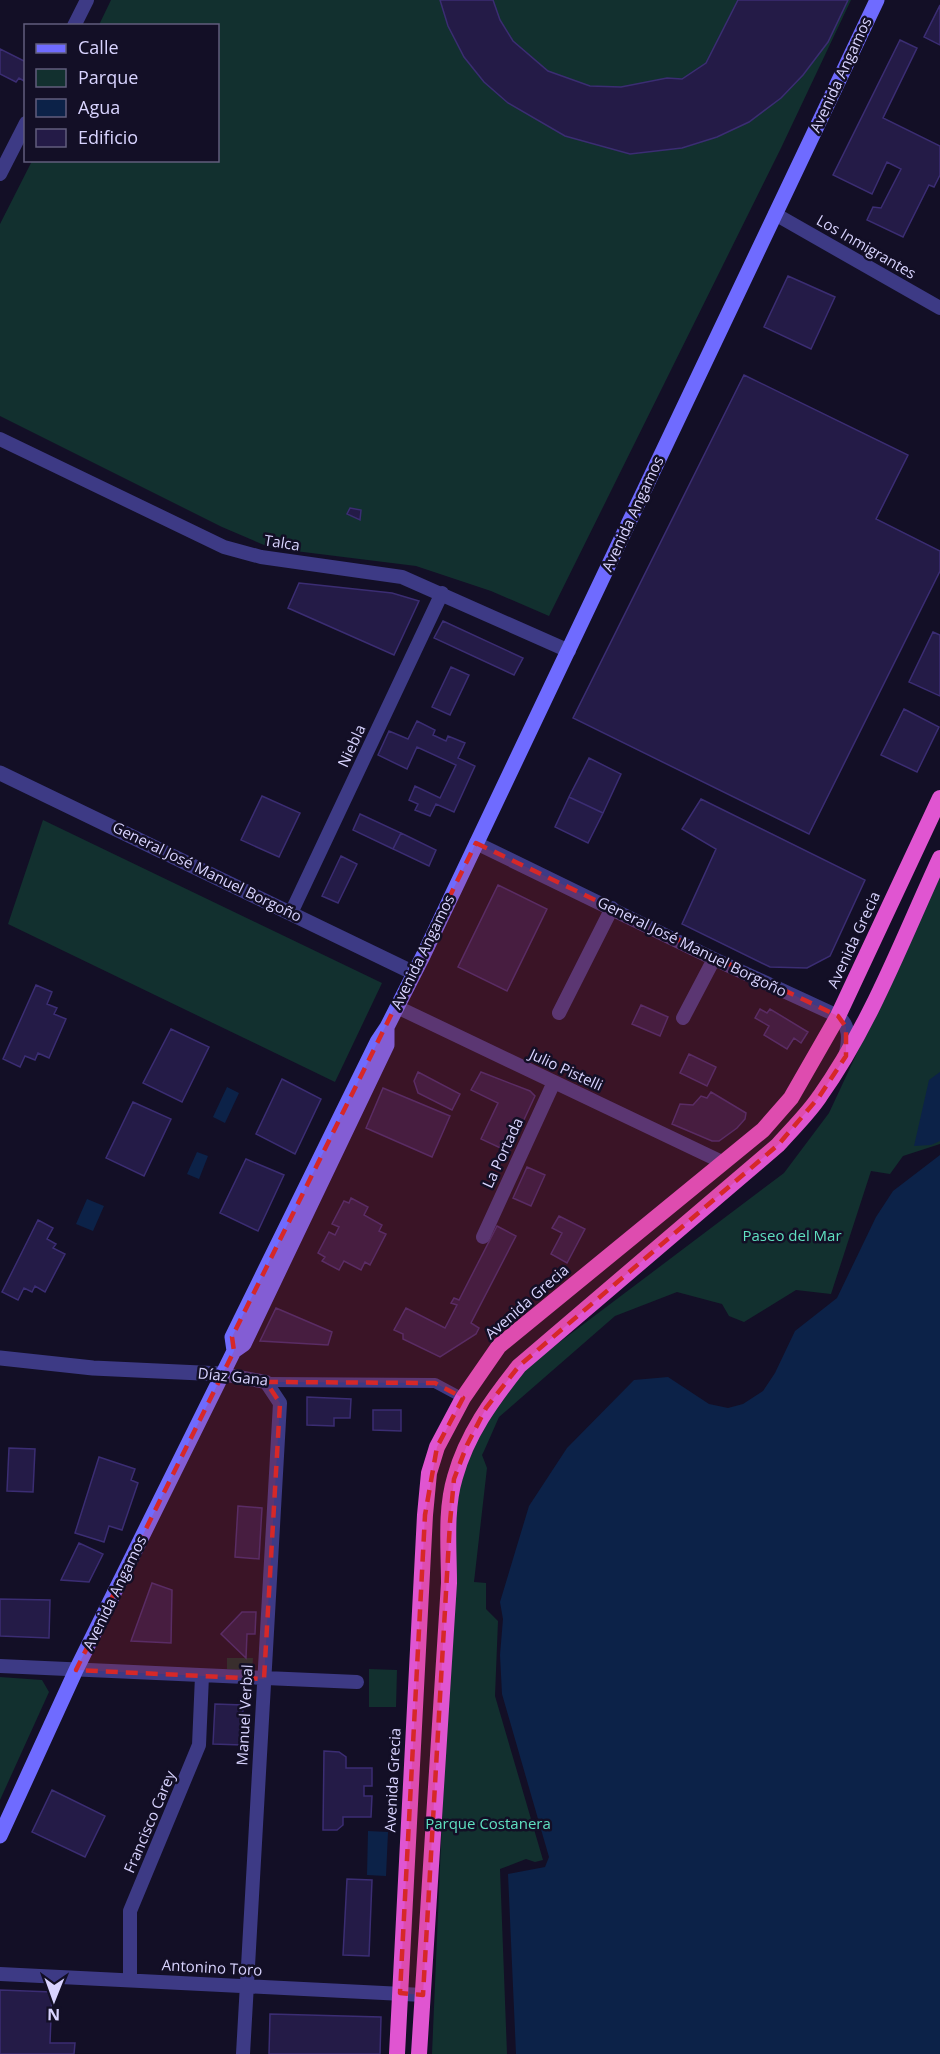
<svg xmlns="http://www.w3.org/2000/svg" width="940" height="2054" font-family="'Open Sans',sans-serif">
  <rect width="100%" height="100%" fill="#130f26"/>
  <path fill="#12302f" d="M111 0H851L781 148 549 616 491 591 416 566 271 548 222 527 0 416V224L32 161 218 160V26L99 25Z
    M43 820 382 983 335 1082 8 924Z
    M940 875V1144L903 1156 890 1174 871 1171 831 1294 796 1290 744 1322 729 1316 722 1304 677 1292 615 1316 499 1417 484 1451 482 1455 487 1468 474 1582 486 1583V1609L498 1621 495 1696 543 1860 535 1862 526 1859 500 1869 507 2054H432L454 1540 458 1487 470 1447 524 1369 784 1173 829 1113Z
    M227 1658H253L252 1671 227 1669Z
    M369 1669 397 1670 396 1707H369Z
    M0 1677 42 1680 49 1692 0 1800Z"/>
  <path fill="#0c2248" d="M940 1072V1141L931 1145 914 1146 929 1080Z
    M227 1087 239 1093 225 1123 213 1117Z
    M197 1152 208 1156 199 1179 187 1174Z
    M940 1155V2054H516L508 1874 545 1867 549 1857 502 1694 500 1655 503 1619 500 1602 529 1506 567 1448 634 1380 668 1377 709 1404 728 1408 743 1404 763 1391 775 1373 795 1331 837 1298 876 1217 893 1191Z
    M87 1199 104 1206 93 1231 76 1224Z
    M368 1831 388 1832 386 1876 367 1875Z"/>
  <path fill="#241b47" stroke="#3b2d73" stroke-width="1.5" d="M440 0H493L500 20 513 41 548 71 590 86 621 87 667 78 682 79 706 63 738 0H848L828 42 803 75 781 98 749 122 717 137 682 148 630 154 565 136 508 103 484 82 464 57 448 26Z
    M940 5V45L924 37Z
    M900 40 917 48 883 118 940 146V175L934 187 929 185 903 237 867 220 873 207 881 208 901 169 887 162 872 194 833 175Z
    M0 49 26 62 24 81 19 78 16 82 0 74Z
    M788 276 835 297 811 349 764 327Z
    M744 375 908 455 876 519 940 551V571L809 834 573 718Z
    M350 508 361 510 360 520 347 514Z
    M299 583 392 593 419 601 394 655 288 608Z
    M443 621 523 658 514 675 434 638Z
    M933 632 940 635V696L909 682Z
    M451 667 469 675 450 715 432 707Z
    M904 709 939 727 917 772 881 755Z
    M417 721 435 730 433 735 446 741 448 736 465 743 458 758 475 766 454 812 436 804 430 816 415 810 418 804 409 800 415 786 440 798 456 765 417 747 407 769 378 755 389 731 408 739Z
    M589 758 621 774 603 813 569 797Z
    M262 796 300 813 279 857 241 840Z
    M569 797 603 813 588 843 555 827Z
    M701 799 865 880 830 956 807 968 770 967 682 924 716 849 682 829Z
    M360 814 401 833 393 849 353 830Z
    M401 833 436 850 429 866 393 849Z
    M341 856 357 864 338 903 322 896Z
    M498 885 547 909 507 991 458 967Z
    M36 985 52 992 47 1004 57 1008 54 1014 66 1019 49 1058 38 1053 35 1060 25 1056 20 1067 3 1059Z
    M641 1005 668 1017 660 1036 632 1024Z
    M760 1009 767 1013 770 1009 808 1032 801 1043 794 1038 787 1049 764 1035 769 1026 755 1018Z
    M171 1029 209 1047 182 1102 143 1083Z
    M689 1054 716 1067 707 1086 680 1073Z
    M418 1072 460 1094 452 1110 418 1093 414 1081Z
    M481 1072 530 1091 535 1096 509 1152 481 1139 498 1103 471 1090Z
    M282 1079 321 1099 295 1154 256 1134Z
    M383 1088 450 1116 432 1157 366 1128Z
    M711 1092 746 1113 745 1119 737 1128 719 1141H712L672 1124 680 1104 693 1105 701 1096 707 1098Z
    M133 1102 171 1119 144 1176 106 1158Z
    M246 1159 284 1175 258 1231 220 1213Z
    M527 1167 545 1175 531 1206 513 1198Z
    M351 1198 368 1207 364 1215 382 1225 379 1231 386 1234 370 1265 365 1262 361 1270 344 1261 339 1270 322 1261 325 1257 318 1253 329 1232 335 1235 339 1227 332 1224 344 1201 349 1203Z
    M559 1216 585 1229 567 1263 551 1254 562 1233 552 1228Z
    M38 1220 53 1228 47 1239 56 1244 53 1248 65 1254 45 1292 35 1286 32 1292 24 1288 18 1300 2 1292Z
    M497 1226 516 1236 471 1323 479 1328 476 1334 440 1357 403 1339V1334L394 1330 406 1308 445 1328 457 1305 451 1303 454 1298 459 1300Z
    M276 1308 332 1332 328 1345 260 1341Z
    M307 1397 351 1399 350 1418H334V1426L307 1425Z
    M373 1410H401V1431L373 1430Z
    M9 1448 35 1449 33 1492 7 1491Z
    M99 1457 135 1469 131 1480 138 1483 122 1530 109 1526 104 1542 75 1533Z
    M238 1506 262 1508 259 1559 235 1557Z
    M79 1543 103 1554 89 1582 61 1580Z
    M152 1583 172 1590 171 1643 131 1641Z
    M0 1599 50 1600 49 1638 0 1636Z
    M242 1612H256L255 1634H247L246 1658 221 1634Z
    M215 1704 243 1705 242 1745 213 1744Z
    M324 1751 339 1752 346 1757V1768H372V1786H364V1796H372L371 1817H343V1825L337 1830H323Z
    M52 1790 105 1816 85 1857 32 1832Z
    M347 1879 372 1880 369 1956 343 1955Z
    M0 1990 52 1992 50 2043H75L74 2054H0Z
    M270 2014 381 2017 380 2054H269Z"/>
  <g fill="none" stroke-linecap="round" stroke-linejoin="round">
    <path stroke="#3d3a85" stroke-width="10" d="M266 1382 435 1383 463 1398"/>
    <path stroke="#3d3a85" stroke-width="14" d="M74 26 87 0
      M0 174 26 123
      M775 214 940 308
      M0 439 224 547 261 557 402 577 569 651
      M476 843 714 959 838 1016C850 1026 849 1039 846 1053
      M291 913 442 593
      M397 1007 722 1162
      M559 1013 612 908
      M683 1018 714 959
      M483 1237 554 1082
      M222 1374 266 1382 280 1403 243 2054
      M0 1666 357 1682
      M0 1974 423 1995
      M130 1980V1911L199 1745 202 1676"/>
    <path stroke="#3d3a85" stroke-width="15" d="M0 773 414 973
      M0 1358 93 1368 222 1374"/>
    <path stroke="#6f6bff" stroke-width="15" d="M234 1351 232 1337 377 1042 387 1027 423 956 877 0
      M0 1836 76 1670 234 1351 244 1344 387 1045V1027"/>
    <path stroke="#e055d1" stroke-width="16" d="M397 2054 425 1515 429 1473 437 1447 463 1398 499 1346 763 1130 791 1098 838 1016 940 798
      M419 2054 449 1583C449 1549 445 1510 455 1477 467 1434 492 1400 519 1366L778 1145C792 1129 808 1114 820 1096 871 1024 903 938 940 858"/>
  </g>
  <path fill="#d62828" fill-opacity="0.2" stroke="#d62828" stroke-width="4.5" stroke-dasharray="12 8" stroke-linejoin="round" d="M476 843 838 1016 846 1027V1056L819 1097 778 1145 519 1366 486 1408 467 1445 454 1479 450 1522 423 1995 400 1993 425 1515 437 1447 463 1398 435 1383 266 1382 280 1403 264 1679 76 1670 234 1351 232 1337Z"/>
  <g text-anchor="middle" stroke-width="5" stroke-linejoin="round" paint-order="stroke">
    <g font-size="15" fill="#d9d4ff" stroke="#130f26">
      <text transform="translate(841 75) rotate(-65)" y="5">Avenida Angamos</text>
      <text transform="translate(866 247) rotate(30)" y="5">Los Inmigrantes</text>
      <text transform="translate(633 514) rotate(-65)" y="5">Avenida Angamos</text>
      <text transform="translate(282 543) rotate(9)" y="5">Talca</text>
      <text transform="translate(352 746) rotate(-65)" y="5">Niebla</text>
      <text transform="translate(207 872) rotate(26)" y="5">General José Manuel Borgoño</text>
      <text transform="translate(854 940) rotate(-65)" y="5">Avenida Grecia</text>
      <text transform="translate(692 947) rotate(26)" y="5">General José Manuel Borgoño</text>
      <text transform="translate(423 952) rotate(-64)" y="5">Avenida Angamos</text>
      <text transform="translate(566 1070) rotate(25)" y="5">Julio Pistelli</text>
      <text transform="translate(503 1153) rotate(-65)" y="5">La Portada</text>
      <text transform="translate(527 1302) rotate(-41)" y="5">Avenida Grecia</text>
      <text transform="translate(233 1377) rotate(6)" y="5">Díaz Gana</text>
      <text transform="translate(115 1593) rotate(-64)" y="5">Avenida Angamos</text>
      <text transform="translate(245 1715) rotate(-87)" y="5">Manuel Verbal</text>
      <text transform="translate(393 1780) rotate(-87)" y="5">Avenida Grecia</text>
      <text transform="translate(150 1822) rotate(-67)" y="5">Francisco Carey</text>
      <text transform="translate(212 1968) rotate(3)" y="5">Antonino Toro</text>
    </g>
    <g font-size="15" fill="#5fe0c0" stroke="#130f26">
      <text x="792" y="1241">Paseo del Mar</text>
      <text x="488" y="1829">Parque Costanera</text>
    </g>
  </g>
  <rect x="24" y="24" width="195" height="138" fill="#130f26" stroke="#625e7d" stroke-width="1.5"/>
  <rect x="36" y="44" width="30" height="9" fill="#6f6bff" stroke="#625e7d" stroke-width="1.5"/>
  <text x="78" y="54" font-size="18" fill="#d9d4ff">Calle</text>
  <rect x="36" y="69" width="30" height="18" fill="#12302f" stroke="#625e7d" stroke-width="1.5"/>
  <text x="78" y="84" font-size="18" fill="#d9d4ff">Parque</text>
  <rect x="36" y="99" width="30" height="18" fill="#0c2248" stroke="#625e7d" stroke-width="1.5"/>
  <text x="78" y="114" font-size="18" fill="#d9d4ff">Agua</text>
  <rect x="36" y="129" width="30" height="18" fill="#241b47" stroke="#625e7d" stroke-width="1.5"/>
  <text x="78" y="144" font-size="18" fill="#d9d4ff">Edificio</text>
  <g transform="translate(54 2000) rotate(181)" stroke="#130f26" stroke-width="4.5" paint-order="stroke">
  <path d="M0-4.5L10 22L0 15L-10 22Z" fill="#d9d4ff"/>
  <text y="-9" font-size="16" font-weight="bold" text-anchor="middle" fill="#d9d4ff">N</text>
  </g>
</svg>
